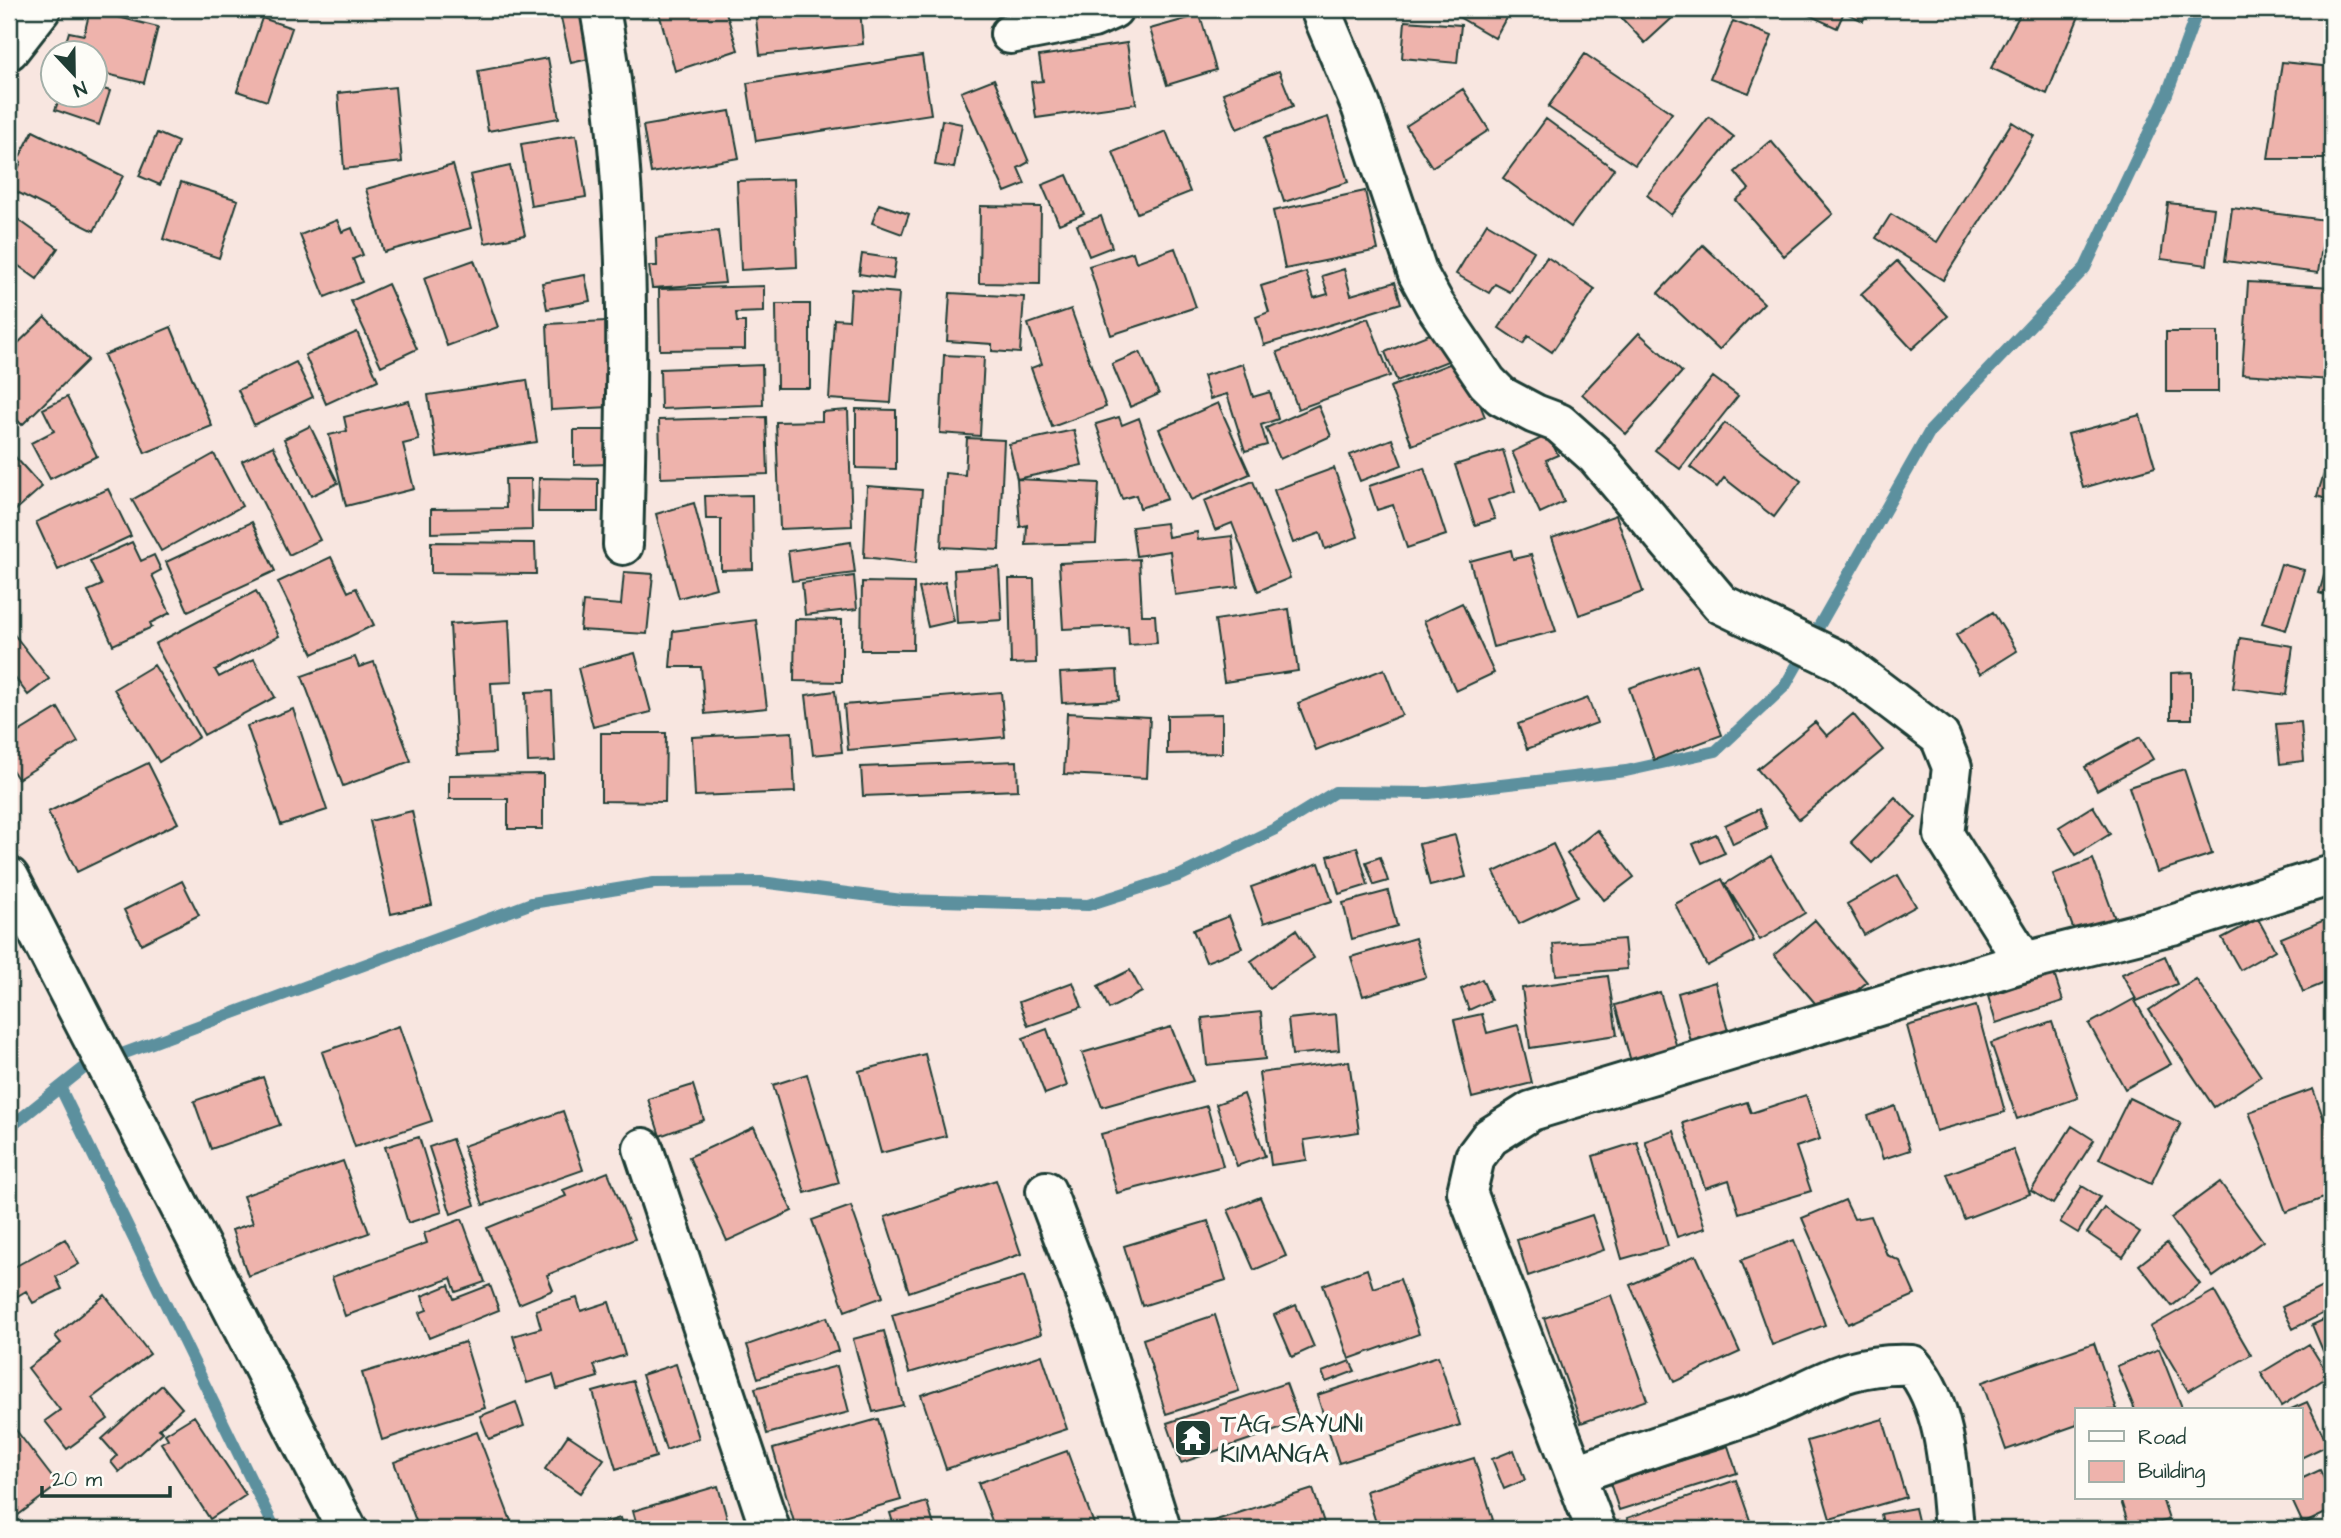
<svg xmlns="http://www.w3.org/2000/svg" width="2341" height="1538" font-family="'Architects Daughter',sans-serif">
  <rect width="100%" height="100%" fill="#f8e6e0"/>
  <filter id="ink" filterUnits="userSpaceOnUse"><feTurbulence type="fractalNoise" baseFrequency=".0143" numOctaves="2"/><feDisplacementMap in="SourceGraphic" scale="14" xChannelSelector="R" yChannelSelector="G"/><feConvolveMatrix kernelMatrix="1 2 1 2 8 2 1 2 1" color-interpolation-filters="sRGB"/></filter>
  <g filter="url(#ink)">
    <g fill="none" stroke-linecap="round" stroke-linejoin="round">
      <path stroke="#5c909e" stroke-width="12" d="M60 1087 275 1529
        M9 1128 84 1068 532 903 654 883 761 882 902 900 1088 905 1181 875 1275 829 1335 792 1429 793 1626 771 1716 751 1785 686 1930 431 2085 268 2167 94 2198 9"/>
    </g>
    <path fill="#eeb3ac" stroke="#1f3d34" stroke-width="2" d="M559 9H591L602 56 571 63Z
      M658 9H725L738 50 675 71Z
      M755 9H860L863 44 760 55Z
      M1445 9H1511L1495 38Z
      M1613 9H1682L1645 43Z
      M1801 9H1868L1863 21 1844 12 1837 28 1800 11Z
      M2023 9H2082L2047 94 1991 68Z
      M90 10 158 27 144 83 94 71V52H63L69 32 84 35Z
      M1200 15 1216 70 1167 85 1150 29Z
      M262 18 292 28 267 101 237 91Z
      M1405 21 1461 25 1457 63 1402 58Z
      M1733 21 1772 36 1749 93 1710 78Z
      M1127 43 1136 104 1036 118 1031 82 1043 81 1039 56Z
      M1585 54 1672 113 1635 165 1548 107Z
      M922 56 931 114 756 141 747 83Z
      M548 58 559 118 488 131 478 71Z
      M2282 62 2332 67V159H2268Z
      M1279 71 1293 106 1237 129 1223 93Z
      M994 79 1029 162 1018 168 1025 184 1005 192 961 92Z
      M94 86 110 91 99 125 55 110 61 94H94Z
      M395 87 402 162 344 169 338 93Z
      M1463 89 1489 130 1432 167 1406 126Z
      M730 111 739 158 651 173 643 126Z
      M1328 117 1348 182 1284 202 1264 138Z
      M1709 117 1734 137 1671 215 1647 195Z
      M1546 119 1614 169 1571 227 1503 178Z
      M942 120 962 124 954 168 935 165Z
      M2012 122 2034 136 1943 280 1876 238 1891 214 1937 242Z
      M33 131 123 176 94 231 9 188 21 162 18 160Z
      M1166 131 1190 192 1137 213 1113 152Z
      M157 133 178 142 160 185 139 176Z
      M576 135 586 197 531 206 521 144Z
      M1771 141 1833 214 1784 256 1736 200 1749 189 1735 172Z
      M453 165 471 228 384 252 366 189Z
      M510 166 525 235 485 243 470 175Z
      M1067 175 1084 214 1059 224 1042 185Z
      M794 179 797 267 741 270 737 181Z
      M181 182 238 200 219 258 163 239Z
      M1365 191 1378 250 1285 269 1273 211Z
      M2168 203 2214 208 2207 265 2161 259Z
      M879 204 909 214 902 234 872 223Z
      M980 206 1041 207 1040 284 979 283Z
      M2232 208 2326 220 2318 273 2225 261Z
      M9 213 58 248 37 279 9 259Z
      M1101 216 1112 247 1089 256 1077 225Z
      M337 220 342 232 352 228 363 255 353 259 362 282 325 297 300 235Z
      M1487 223 1534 251 1510 292 1495 284 1489 293 1456 274Z
      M718 231 725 283 652 288 649 266H657L656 238Z
      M1703 245 1764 303 1719 350 1658 293Z
      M1175 248 1196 307 1111 335 1089 266 1133 252 1136 262Z
      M862 254 896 259 893 279 859 274Z
      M1547 257 1595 289 1552 352 1528 336 1523 344 1499 328Z
      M474 260 498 327 447 346 424 278Z
      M1897 261 1948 316 1912 349 1861 294Z
      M1344 269 1351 295 1395 282 1401 303 1264 345 1256 317 1269 312 1261 286 1306 272 1314 298 1328 294 1322 276Z
      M585 275 590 301 547 309 542 283Z
      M2248 282 2332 287V380L2242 374Z
      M388 284 417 349 381 366 351 301Z
      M764 286V312L736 313 737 322H745V349L660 350 659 289Z
      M851 289 899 293 891 403 829 399 834 319 849 320Z
      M950 293 1024 297 1020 353 992 351V344L947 341Z
      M776 304H810V388H777Z
      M1071 309 1106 407 1052 427 1031 368 1042 364 1028 324Z
      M45 317 88 360 22 425 9 411V352Z
      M1368 318 1390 376 1298 409 1277 352Z
      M606 321 610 407 551 410 547 324Z
      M171 327 212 426 145 453 104 355Z
      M1442 329 1453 359 1397 381 1385 352Z
      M357 332 378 380 326 404 305 355Z
      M2166 332H2218V392H2166Z
      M1639 333 1682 372 1626 434 1582 394Z
      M1140 352 1159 394 1130 407 1112 364Z
      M944 355 984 357 980 436 940 433Z
      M1462 359 1485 417 1412 445 1390 387Z
      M296 362 313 397 254 425 238 390Z
      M1243 364 1253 397 1270 392 1278 419 1261 425 1267 445 1245 451 1227 394 1210 399 1203 376Z
      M762 365 763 405 661 409 660 369Z
      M1713 377 1738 396 1680 469 1655 450Z
      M527 380 537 442 437 457 428 395Z
      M67 397 97 456 50 479 31 443 54 431 43 409Z
      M409 401 419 440 403 444 414 489 346 506 329 435 347 431 344 417Z
      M1218 403 1250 474 1191 500 1159 429Z
      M1318 405 1331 436 1280 459 1266 428Z
      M856 409 896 410V469L856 468Z
      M848 410 852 526 780 529 776 422 822 421V412Z
      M2140 415 2155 467 2083 488 2068 434Z
      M766 417 768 474 661 478 659 420Z
      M1119 417 1122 425 1139 418 1167 499 1140 508 1136 495 1122 499 1096 424Z
      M1725 423 1801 481 1774 517 1724 478 1717 487 1690 467Z
      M310 426 338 483 311 496 284 439Z
      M574 430H611L612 464 574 465Z
      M1074 430 1082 465 1017 479 1009 444Z
      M1548 435 1558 455 1546 460 1564 502 1540 513 1512 452Z
      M967 438 1004 440 999 550 941 547 945 473 965 475Z
      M1392 439 1402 465 1360 481 1350 455Z
      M273 446 320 540 289 555 242 461Z
      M2332 448V501L2317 496Z
      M9 450 42 487 9 516Z
      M1503 450 1515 491 1488 500 1495 519 1475 525 1455 465Z
      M214 454 242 506 161 551 132 500Z
      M1334 468 1358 537 1325 549 1320 533 1293 543 1274 490Z
      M1424 468 1446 535 1407 548 1393 505 1377 510 1369 486Z
      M539 478 598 479V512H538Z
      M505 479H531L532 530 431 533V509L506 508Z
      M1017 479 1099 483 1096 543 1026 545 1027 525 1020 527Z
      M1253 481 1290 578 1258 591 1232 523 1215 530 1204 501Z
      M867 486 922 490 916 563 864 557Z
      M108 489 131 536 58 570 36 522Z
      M752 495 753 569 721 570V519H706L705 496Z
      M694 503 716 588 679 598 656 514Z
      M1616 515 1643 592 1579 615 1552 538Z
      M252 522 275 571 188 611 166 562Z
      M1166 523 1168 537 1197 532 1198 540 1232 536 1238 587 1175 595 1170 551 1136 556 1132 527Z
      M132 542 141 561 154 555 161 570 152 575 170 613 150 623 152 627 113 645 88 591 102 585 90 561Z
      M431 542 535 543 536 574 431 573Z
      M851 542 855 573 792 581 788 551Z
      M1511 550 1513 559 1531 555 1556 631 1493 647 1470 561Z
      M2331 552H2332V597L2319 593Z
      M331 557 348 592 356 588 374 625 313 654 278 582Z
      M1139 559 1142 615H1155L1157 643 1129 645 1128 626 1063 629 1059 563Z
      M2281 564 2304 570 2286 630 2262 623Z
      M999 567 1002 620 957 623 954 570Z
      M624 572 653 574 647 634 580 630 583 602 621 605Z
      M854 576 857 609 805 615 802 583Z
      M1009 579H1034L1036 663 1011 664Z
      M862 582 914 583 913 650H861Z
      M945 582 954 621 928 627 919 588Z
      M256 591 279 636 215 670 219 677 254 659 275 697 204 735 155 644Z
      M1462 603 1494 673 1456 691 1424 621Z
      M1289 609 1298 671 1224 682 1215 620Z
      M1993 612 2017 651 1980 674 1956 635Z
      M795 619 842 620V682L794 681Z
      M509 620 512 682 491 683 495 753 457 755 450 624Z
      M756 620 767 708 705 714 701 667H670L673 631Z
      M9 628 49 679 28 695 9 670Z
      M2240 638 2293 646 2286 695 2233 688Z
      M635 653 651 712 593 727 578 668Z
      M355 657 359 667 374 662 411 761 343 786 302 676Z
      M1696 664 1722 735 1654 760 1629 688Z
      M154 665 199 737 159 762 114 689Z
      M1384 669 1402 715 1316 750 1298 703Z
      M1117 670 1119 700 1062 703 1060 673Z
      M2192 672V719H2171V673Z
      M552 691 555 761 528 762 526 692Z
      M835 691 842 752 813 755 806 695Z
      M1001 692 1005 737 848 750 844 705Z
      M1588 698 1597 723 1527 749 1518 724Z
      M58 708 78 742 18 779 9 765V738Z
      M293 709 327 810 281 825 247 726Z
      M1067 713 1150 717 1147 778 1064 774Z
      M1222 714V753L1167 754V715Z
      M1853 714 1883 750 1799 819 1757 769 1815 722 1827 736Z
      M2301 722 2304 761 2280 764 2276 724Z
      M792 732 795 792 695 796 692 737Z
      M601 733H666L665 802 601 801Z
      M2140 737 2153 759 2097 790 2085 767Z
      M1017 761 1018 790 863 796 861 767Z
      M148 763 178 823 77 872 48 812Z
      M2184 769 2212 854 2157 872 2129 787Z
      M543 774V829H508V799H449V775Z
      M1895 797 1916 818 1872 863 1851 842Z
      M2093 806 2110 834 2076 855 2059 827Z
      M1759 809 1767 828 1733 844 1725 825Z
      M412 811 432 905 391 914 370 821Z
      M1597 830 1634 877 1604 900 1567 854Z
      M1716 834 1725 853 1702 863 1693 844Z
      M1455 835 1466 877 1430 886 1419 844Z
      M1553 844 1578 896 1519 924 1494 872Z
      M1357 847 1368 885 1339 894 1328 856Z
      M1771 856 1805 913 1760 940 1725 884Z
      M1380 857 1388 881 1374 885 1366 862Z
      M2093 859 2118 927 2078 941 2053 874Z
      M1319 863 1332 901 1264 923 1251 887Z
      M1898 875 1916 906 1864 935 1847 904Z
      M1722 879 1754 941 1707 966 1675 904Z
      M182 881 199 915 141 944 124 910Z
      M1388 891 1397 926 1352 939 1343 903Z
      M1229 916 1242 948 1206 962 1193 930Z
      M2332 917V980L2303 992 2281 938Z
      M2258 919 2275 950 2240 970 2222 938Z
      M1815 920 1867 982 1826 1016 1774 955Z
      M1296 930 1314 958 1269 988 1251 961Z
      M1415 938 1426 977 1363 996 1351 957Z
      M1624 939 1627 969 1556 975 1553 944Z
      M2165 956 2177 984 2137 1001 2122 974Z
      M1130 970 1142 992 1109 1009 1098 986Z
      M2054 974 2063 1001 1996 1023 1988 996Z
      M1608 976 1617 1035 1530 1048 1522 988Z
      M1482 979 1491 1000 1469 1010 1461 989Z
      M2196 979 2261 1076 2214 1107 2149 1010Z
      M1073 982 1082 1007 1028 1026 1019 1002Z
      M1715 982 1731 1043 1694 1053 1678 993Z
      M1660 992 1678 1051 1632 1065 1615 1005Z
      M2134 999 2171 1064 2125 1089 2089 1024Z
      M1976 1006 2005 1112 1936 1131 1907 1026Z
      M1261 1012 1265 1059 1207 1065 1202 1018Z
      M1336 1014 1339 1050 1292 1055 1288 1019Z
      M1482 1014 1487 1033 1518 1025 1532 1083 1472 1098 1454 1020Z
      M2052 1022 2078 1098 2017 1119 1991 1043Z
      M399 1026 432 1121 355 1147 322 1052Z
      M1171 1027 1193 1081 1102 1107 1082 1053Z
      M1047 1029 1067 1086 1045 1094 1023 1038Z
      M925 1054 946 1136 881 1153 859 1071Z
      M1349 1061 1359 1132 1304 1140 1307 1160 1271 1165 1259 1073Z
      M807 1074 839 1183 805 1193 773 1085Z
      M263 1077 280 1125 211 1149 194 1101Z
      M693 1085 704 1120 660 1136 648 1099Z
      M2313 1089 2332 1142V1195L2286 1212 2249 1112Z
      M1244 1094 1265 1156 1237 1166 1216 1104Z
      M1806 1095 1820 1139 1796 1147 1811 1191 1739 1213 1729 1180 1705 1188 1683 1123 1747 1102 1751 1113Z
      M2129 1098 2181 1123 2151 1184 2099 1159Z
      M1207 1106 1223 1166 1117 1193 1101 1134Z
      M1895 1106 1910 1150 1883 1159 1868 1116Z
      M563 1111 583 1170 483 1205 463 1146Z
      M2072 1126 2094 1140 2053 1204 2031 1191Z
      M754 1127 792 1211 727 1241 689 1157Z
      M1674 1131 1705 1228 1677 1237 1645 1141Z
      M419 1137 442 1212 408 1223 385 1147Z
      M452 1139 475 1205 451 1214 429 1147Z
      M1637 1142 1668 1246 1622 1259 1593 1156Z
      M2013 1149 2030 1194 1964 1219 1947 1174Z
      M343 1161 369 1233 248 1276 232 1230 253 1223 243 1196Z
      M608 1172 635 1239 547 1275 553 1290 519 1304 487 1228 566 1196 563 1190Z
      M996 1180 1021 1254 909 1292 885 1217Z
      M2220 1182 2263 1241 2213 1277 2171 1218Z
      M2082 1186 2100 1197 2078 1233 2060 1222Z
      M1260 1197 1286 1256 1254 1270 1228 1210Z
      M1845 1200 1854 1219 1871 1216 1887 1255 1900 1261 1915 1295 1848 1324 1802 1218Z
      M851 1206 883 1297 845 1311 812 1220Z
      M2104 1208 2140 1232 2123 1257 2087 1233Z
      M1592 1215 1604 1250 1528 1276 1517 1240Z
      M462 1219 485 1282 456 1292 451 1278 345 1316 332 1277 427 1243 424 1233Z
      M1208 1221 1226 1280 1142 1306 1124 1246Z
      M65 1239 79 1264 56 1277 62 1289 33 1303 26 1291 9 1301V1270Z
      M1794 1240 1825 1325 1772 1345 1741 1260Z
      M2167 1243 2200 1284 2172 1306 2139 1265Z
      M1696 1255 1740 1352 1674 1382 1630 1285Z
      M1367 1269 1373 1288 1400 1279 1419 1334 1349 1359 1323 1285Z
      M1024 1276 1041 1334 909 1373 892 1315Z
      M2332 1282V1309L2293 1329 2282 1307Z
      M449 1285 454 1299 490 1285 499 1310 429 1338 419 1313 427 1310 422 1296Z
      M2214 1291 2251 1355 2188 1391 2150 1327Z
      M105 1295 150 1354 92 1398 108 1419 67 1449 45 1421 60 1410 28 1368 61 1343 55 1336Z
      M1611 1295 1647 1400 1581 1423 1544 1318Z
      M577 1298 581 1311 609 1302 625 1355 594 1365 598 1377 557 1389 553 1375 527 1383 513 1336 541 1328 536 1310Z
      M1296 1305 1314 1347 1292 1357 1274 1315Z
      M1215 1315 1239 1391 1166 1414 1143 1339Z
      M2332 1316V1372L2312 1325Z
      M827 1317 838 1351 758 1378 747 1345Z
      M884 1331 903 1405 873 1412 853 1339Z
      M465 1342 485 1408 382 1440 362 1373Z
      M2094 1343 2117 1410H2077V1425L2006 1450 1982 1382Z
      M2309 1344 2329 1376 2281 1406 2261 1373Z
      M2159 1349 2183 1410H2135L2117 1366Z
      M1042 1355 1067 1429 946 1469 921 1395Z
      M1438 1356 1460 1425 1339 1463 1317 1395Z
      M1350 1361 1355 1371 1326 1382 1322 1372Z
      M676 1364 699 1438 666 1450 642 1375Z
      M837 1366 849 1412 767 1434 755 1388Z
      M633 1381 656 1457 616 1469 593 1392Z
      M1286 1383 1300 1422 1181 1463 1167 1423Z
      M162 1385 182 1408 159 1429 163 1432 119 1472 111 1462 117 1456 102 1439Z
      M516 1402 524 1426 489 1439 480 1416Z
      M2307 1402 2328 1445 2301 1458V1410H2289Z
      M194 1416 246 1495 210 1519 161 1443 168 1439 165 1434Z
      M878 1419 901 1500 796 1529 773 1449Z
      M1883 1419 1906 1497 1830 1519 1807 1441Z
      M16 1430 58 1485 9 1522V1435Z
      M477 1432 514 1529H419L394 1462Z
      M568 1435 604 1459 580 1493 545 1469Z
      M1728 1446 1737 1473 1619 1510 1610 1483Z
      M1514 1450 1525 1480 1504 1489 1492 1459Z
      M1067 1451 1095 1527 995 1529 978 1483Z
      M1474 1458 1493 1520 1464 1529H1378L1366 1491Z
      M2320 1470 2332 1496V1510L2303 1524 2291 1498H2301V1479Z
      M1736 1480 1753 1529H1631L1627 1518Z
      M718 1486 730 1529H638L633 1511Z
      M1313 1489 1326 1529H1209L1207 1523Z
      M2120 1498H2162L2169 1520 2130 1529Z
      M927 1502 935 1529H895L890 1513Z
      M1915 1508 1920 1529H1884L1881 1514Z
      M620 1518 623 1529H584Z"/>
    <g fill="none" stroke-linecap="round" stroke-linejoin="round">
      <defs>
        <path id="minor" d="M600 9C632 184 628 367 623 545
          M1320 9 1361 106 1418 274 1435 305 1487 382 1501 396 1535 414 1559 423 1596 456 1721 604 1840 661 1940 737 1952 767 1944 835 2024 962
          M1010 34 1093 18 1113 9
          M9 50 41 9
          M9 877 347 1529
          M643 1148 770 1529
          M1046 1191 1098 1328 1161 1529
          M1577 1474C1636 1452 1696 1434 1755 1413 1817 1390 1839 1362 1912 1365 1948 1407 1949 1476 1954 1529
          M1596 1529 1467 1192 1475 1157 1490 1137 1531 1111 2024 962 2172 925 2332 875"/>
      </defs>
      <use href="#minor" stroke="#1f3d34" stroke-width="44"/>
      <use href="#minor" stroke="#fdfcf7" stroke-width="38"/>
    </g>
  </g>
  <defs>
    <symbol id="temple-square" viewBox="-11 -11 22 22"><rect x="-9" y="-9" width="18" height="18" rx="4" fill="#1f3d34" stroke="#fdfcf7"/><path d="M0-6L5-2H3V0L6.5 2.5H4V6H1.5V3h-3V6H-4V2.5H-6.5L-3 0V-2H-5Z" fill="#fff"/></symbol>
  </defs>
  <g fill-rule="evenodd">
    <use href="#temple-square" x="1171" y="1416" width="44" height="44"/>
  </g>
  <g text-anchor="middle" stroke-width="7" stroke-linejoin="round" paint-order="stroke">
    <g font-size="26" fill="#1f3d34" stroke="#fdfcf7" text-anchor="start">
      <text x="1220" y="1432">TAG SAYUNI<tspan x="1220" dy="30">KIMANGA</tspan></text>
    </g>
  </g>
  <rect width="2341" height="1538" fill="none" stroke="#fdfcf7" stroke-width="35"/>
  <rect x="18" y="18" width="2306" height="1503" fill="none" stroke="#1f3d34" stroke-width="2.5" filter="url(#ink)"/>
  <rect x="2075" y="1408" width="228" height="91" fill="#fdfcf7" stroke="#a4b0a9" stroke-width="2"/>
  <rect x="2089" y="1431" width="35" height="10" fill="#fdfcf7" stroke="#a4b0a9" stroke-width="2"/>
  <text x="2138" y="1444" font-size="21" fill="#1f3d34">Road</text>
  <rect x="2089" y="1461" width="35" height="21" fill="#eeb3ac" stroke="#a4b0a9" stroke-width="2"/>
  <text x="2138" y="1478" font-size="21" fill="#1f3d34">Building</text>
  <g transform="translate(74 74) rotate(158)"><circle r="33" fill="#fdfcf7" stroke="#a4b0a9" stroke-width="2"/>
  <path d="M0-5L12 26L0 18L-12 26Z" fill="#1f3d34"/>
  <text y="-10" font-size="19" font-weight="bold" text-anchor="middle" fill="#1f3d34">N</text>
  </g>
  <path d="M42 1486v10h128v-10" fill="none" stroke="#1f3d34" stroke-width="3.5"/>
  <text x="52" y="1486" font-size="21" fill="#1f3d34" stroke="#fdfcf7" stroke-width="5" paint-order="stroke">20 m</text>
</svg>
